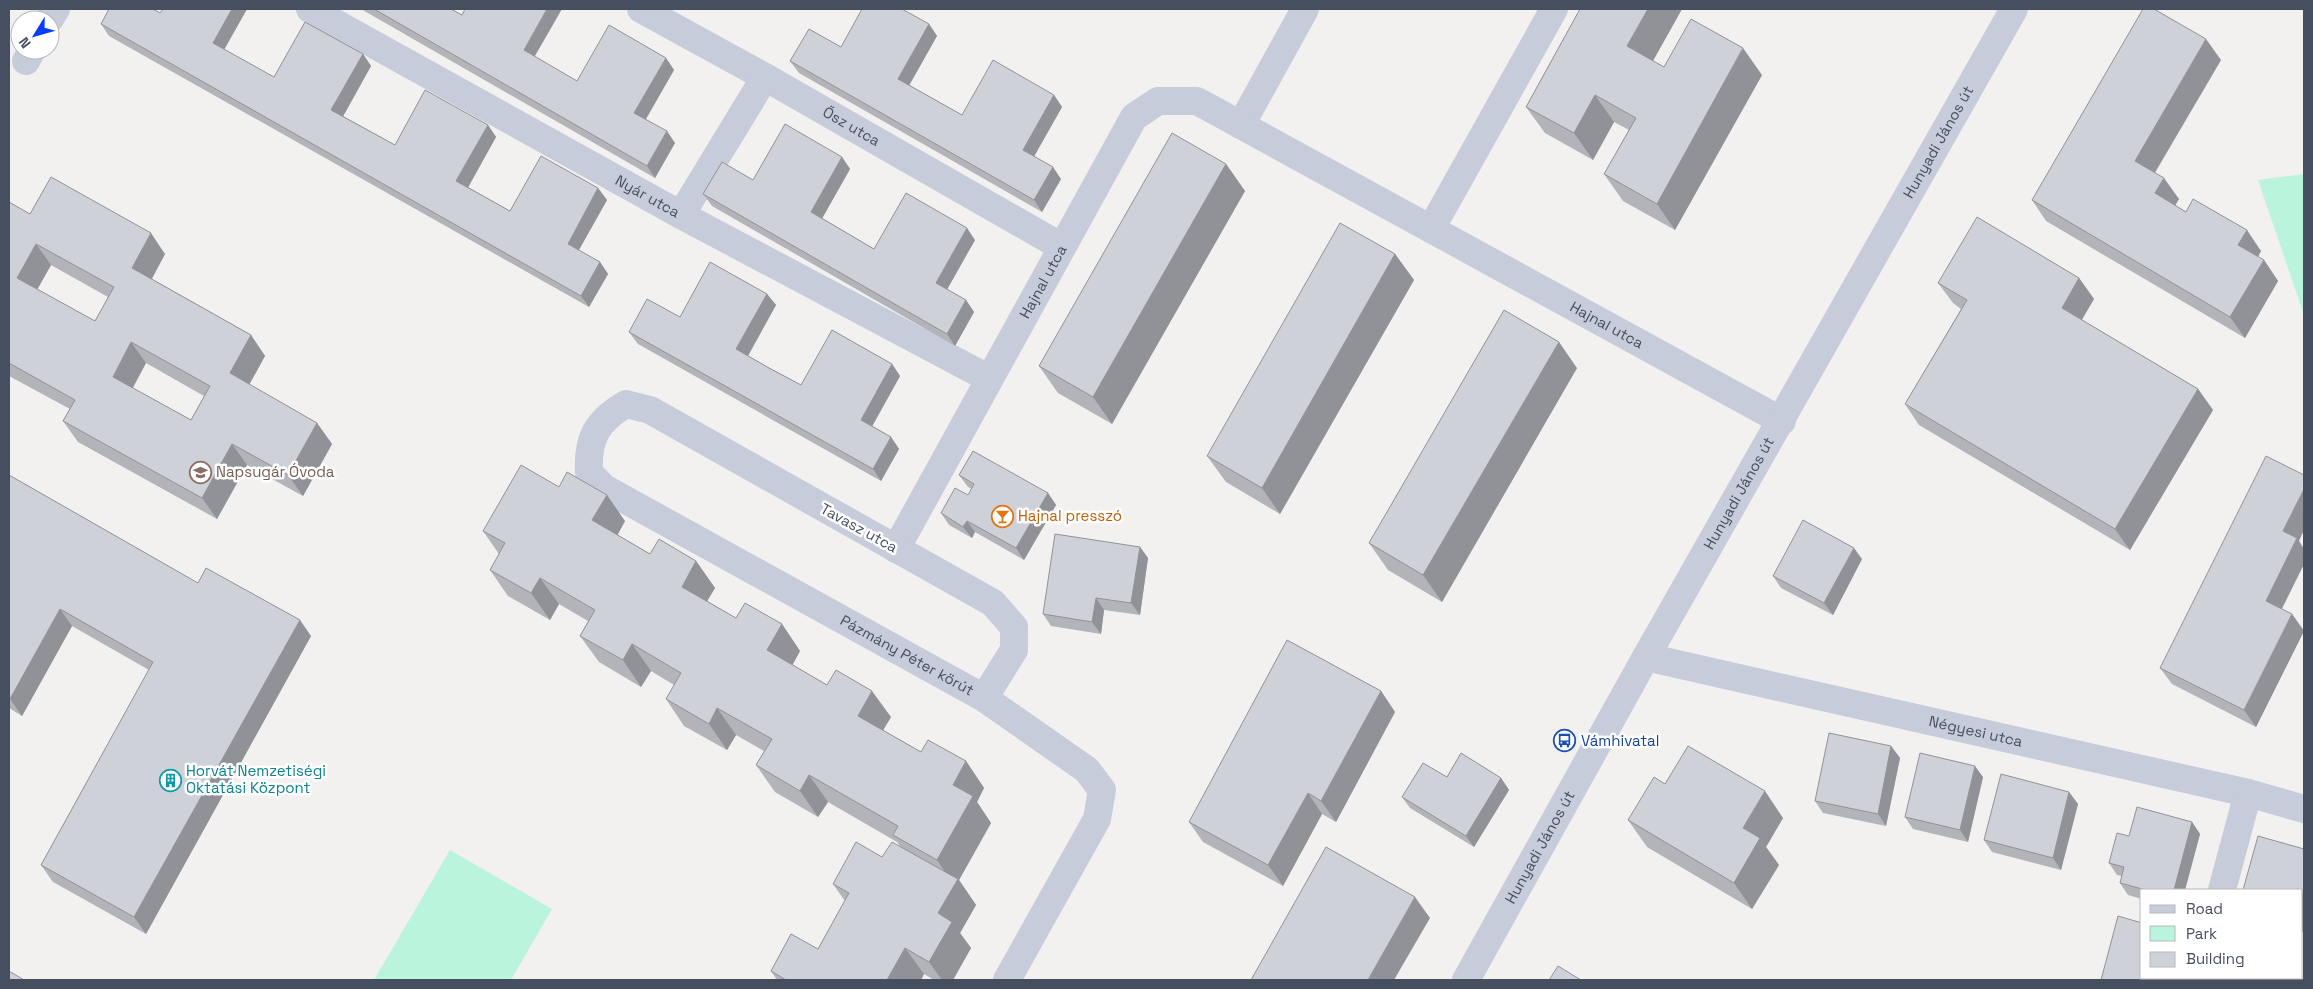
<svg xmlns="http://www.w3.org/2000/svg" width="2313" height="989" font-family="'Space Grotesk',sans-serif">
  <rect width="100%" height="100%" fill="#f3f1f0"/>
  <path fill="#bbf4dd" d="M2304 174V315L2258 180Z
    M450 850 552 909 511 980H374Z"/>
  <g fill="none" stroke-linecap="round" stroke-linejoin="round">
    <g stroke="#c6ccda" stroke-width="28">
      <path id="s1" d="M310 9 681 215 988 378"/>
      <path id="s2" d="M641 9 765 77 1062 247"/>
      <path d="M49 20 56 9"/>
      <path d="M26 61 32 50"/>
      <path d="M1241 125 1305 9"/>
      <path d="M681 215 765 77"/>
      <path d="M1431 229 1554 9"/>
      <path id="s3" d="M896 549 1134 117 1158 101H1197L1782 421"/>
      <path id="s4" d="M1646 657 2248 793 2304 809"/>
      <path id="s5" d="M984 698 1014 650V627L993 603 650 410 626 404C597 421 587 438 589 473L604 488 984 698 1087 770 1102 790 1097 819 1007 980"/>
      <path d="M2222 890 2248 793"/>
      <path id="s6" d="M1466 980 1646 657 2014 9"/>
      <path d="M2198 980 2199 978"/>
    </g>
  </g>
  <path fill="#b2b4ba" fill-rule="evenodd" d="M247 9 224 50 274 77 363 54 371 66 343 116 395 145 488 125 496 137 468 187 510 211 598 188 607 200 579 250 600 262 608 274 589 307 109 36 101 24 160 13Z
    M361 9H451L577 81 666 58 674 70 646 119 675 143 655 178Z
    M1580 9H1682L1653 61 1664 67 1762 75 1675 230 1623 201 1604 174 1629 130 1614 122 1593 160 1545 133 1526 107Z
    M929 24 937 36 909 85 962 115 1054 95 1062 107 1034 156 1061 179 1042 212 799 73 790 61Z
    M2221 60 2155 173 2179 199 2175 205 2186 212 2261 251 2258 257 2264 260 2278 281 2245 338 2046 221 2032 200Z
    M842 157 850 169 822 218 874 249 975 240 947 289 966 300 974 312 955 346 712 206 703 194 753 180Z
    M1226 164 1245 191 1112 424 1058 393 1039 366Z
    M9 202 30 214 165 254 152 279 251 335 265 356 249 385 317 423 332 444 303 496 247 465 217 519 78 442 63 421 70 409 9 376ZM51 265 108 297 95 321 37 289ZM146 363 204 396 191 420 133 388Z
    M1395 254 1414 280 1280 514 1226 482 1207 456Z
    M2079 278 2094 299 2082 320 2198 389 2213 410 2130 550 1919 425 1905 404 1961 309 1953 303 1938 283Z
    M767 294 776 305 748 356 801 385 892 364 900 376 872 426 891 437 899 449 881 481 638 344 629 332 680 317Z
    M1577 368 1442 602 1388 570 1369 543Z
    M9 475 198 583 311 636 146 934 53 882 41 865 149 670 72 626 22 716 9 708Z
    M959 475 1048 493 1056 505 1024 560 975 532 972 538 949 525 941 513 968 495 972 489 968 487Z
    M559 487 625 521 617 535 650 554 696 561 715 588 707 601 736 618 782 624 800 651 792 665 827 685 891 717 883 730 921 752 966 761 984 788 977 802 991 823 959 880 976 905 960 933 971 948 953 980H934L924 974 921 980H777L771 971 818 949 845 901 833 884 882 857 900 846 897 842 828 802 818 817 775 792 756 765 764 751 736 735 727 750 684 726 666 699 674 685 651 671 641 687 599 662 580 636 588 621 559 604 550 620 508 596 490 570 499 554 483 531Z
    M2299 541 2304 549V564L2282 609 2292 614 2304 631 2256 727 2172 684 2160 668Z
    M1140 547 1148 558 1140 615 1104 610 1101 634 1051 626 1043 614Z
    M1862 559 1833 615 1781 588 1773 576Z
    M1381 691 1395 712 1336 822 1322 814 1283 886 1203 842 1189 822Z
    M1891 746 1900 758 1886 826 1823 813 1815 801Z
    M1983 777 1968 842 1913 829 1905 817Z
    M1501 778 1509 790 1474 847 1410 808 1402 797Z
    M2069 792 2078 804 2061 870 1992 852 1984 840Z
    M1783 818 1766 847 1779 865 1752 909 1647 847 1628 820Z
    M2192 822 2200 834 2185 890H2142V899L2128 895 2120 883 2122 876 2117 875 2109 863 2129 836Z"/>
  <path fill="#919297" d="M232 9H247L221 55 213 43Z
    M547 9H562L532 61 524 50Z
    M1648 9H1682L1646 73 1627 46Z
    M929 24 937 36 906 91 898 79Z
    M2206 39 2221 60 2149 182 2135 161Z
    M1743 48 1762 75 1675 230 1657 204Z
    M363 54 371 66 340 122 331 110Z
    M666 58 674 70 643 124 634 113Z
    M1054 95 1062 107 1031 162 1023 150Z
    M1595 95 1614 122 1593 160 1574 133Z
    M488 125 496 137 465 193 456 181Z
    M667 131 675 143 655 178 647 166Z
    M842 157 850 169 819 224 811 212Z
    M1226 164 1245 191 1112 424 1093 397Z
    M1053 167 1061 179 1042 212 1034 200Z
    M2164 178 2179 199 2170 214 2155 193Z
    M598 188 607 200 576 255 568 244Z
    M967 228 975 240 944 295 936 283Z
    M2247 230 2261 251 2252 266 2238 245Z
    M151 233 165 254 146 289 132 268Z
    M36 244 51 265 32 299 17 278Z
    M1395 254 1414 280 1280 514 1262 488Z
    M2264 260 2278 281 2245 338 2230 317Z
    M600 262 608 274 589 307 581 296Z
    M2079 278 2094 299 2076 329 2062 308Z
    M767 294 776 305 745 361 736 349Z
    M966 300 974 312 955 346 947 334Z
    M251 335 265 356 244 394 230 373Z
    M131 342 146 363 127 398 113 377Z
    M1559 342 1577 368 1442 602 1423 575Z
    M892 364 900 376 869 432 861 420Z
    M2198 389 2213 410 2130 550 2115 529Z
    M317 423 332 444 303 496 288 475Z
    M891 437 899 449 881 481 873 469Z
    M232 444 247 465 217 519 202 498Z
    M2304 489V530L2299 541 2304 549V564L2277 618 2266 601 2283 531Z
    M1048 493 1056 505 1024 560 1016 548Z
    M607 495 625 521 611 547 592 520Z
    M967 521 975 532 972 538 963 527Z
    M1140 547 1148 558 1140 615 1131 603Z
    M1854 548 1862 559 1833 615 1824 603Z
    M696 561 715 588 700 613 682 587Z
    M540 578 559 604 550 620 531 593Z
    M1096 598 1104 610 1101 634 1092 622Z
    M60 609 72 626 22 716 10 699Z
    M2292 614 2304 631 2256 727 2244 710Z
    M300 620 311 636 146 934 134 917Z
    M782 624 800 651 786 677 767 650Z
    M632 644 651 671 641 687 623 660Z
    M872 691 891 717 876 742 858 716Z
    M1381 691 1395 712 1336 822 1321 801Z
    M717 708 736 735 727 750 709 724Z
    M1891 746 1900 758 1886 826 1878 814Z
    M966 761 984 788 977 802 991 823 959 880 976 905 960 933 971 948 953 980H942L929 962 938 913 954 885 937 860 953 785Z
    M1975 766 1983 777 1968 842 1960 830Z
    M809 775 828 802 818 817 800 791Z
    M1501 778 1509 790 1474 847 1466 836Z
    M1765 791 1783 818 1766 847 1779 865 1752 909 1734 883 1743 828Z
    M2069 792 2078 804 2061 870 2053 858Z
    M1308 793 1322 814 1283 886 1268 865Z
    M2192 822 2200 834 2185 890H2174Z
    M2304 889V931L2303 933 2302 931V898Z
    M1415 897 1430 918 1394 980H1368Z
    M905 948 924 974 921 980H887Z
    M2168 978H2179V980H2167Z"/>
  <path fill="#cfd1d8" stroke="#919297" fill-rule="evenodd" d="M109 9H153L160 13 163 9H232L213 43 274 77 305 22 363 54 331 110 395 145 425 90 488 125 456 181 510 211 541 156 598 188 568 244 600 262 581 296 101 24Z
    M374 9H451L462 15 465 9H547L524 50 577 81 609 25 666 58 634 113 667 131 647 166Z
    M862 9H902L929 24 898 79 962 115 993 60 1054 95 1023 150 1053 167 1034 200 790 61 809 29 841 47Z
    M1580 9H1648L1627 46 1664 67 1691 19 1743 48 1657 204 1604 174 1636 118 1595 95 1574 133 1526 107Z
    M2143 9H2154L2206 39 2135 161 2164 178 2155 193 2186 212 2193 199 2247 230 2238 245 2264 260 2230 317 2032 200Z
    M785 124 842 157 811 212 874 249 906 193 967 228 936 283 966 300 947 334 703 194 722 162 753 180Z
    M1172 133 1226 164 1093 397 1039 366Z
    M51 177 151 233 132 268 251 335 230 373 317 423 288 475 232 444 202 498 63 421 75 400 9 363V202L30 214ZM36 244 114 287 95 321 17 278ZM131 342 210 386 191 420 113 377Z
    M1977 217 2079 278 2062 308 2198 389 2115 529 1905 404 1967 300 1938 283Z
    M1340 223 1395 254 1262 488 1207 456Z
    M710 262 767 294 736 349 769 368 801 385 832 330 892 364 861 420 891 437 873 469 629 332 647 299 680 317Z
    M1504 310 1559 342 1423 575 1369 543Z
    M973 451 1048 493 1016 548 967 521 963 527 941 513 955 488 968 495 974 484 959 475Z
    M2266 456 2304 475V489L2283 531 2297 538 2266 601 2292 614 2244 710 2160 668Z
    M521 465 559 487 567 472 607 495 592 520 650 554 659 539 696 561 682 587 736 618 745 603 782 624 767 650 827 685 836 670 872 691 858 716 921 752 928 740 966 761 953 785 973 796 937 860 893 835 898 826 809 775 800 791 756 765 772 739 717 708 709 724 666 699 681 673 632 644 623 660 580 636 595 610 540 578 531 593 490 570 505 543 483 531Z
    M9 475 198 583 206 568 300 620 134 917 41 865 153 662 60 609 10 699 9 698Z
    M1803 520 1854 548 1824 603 1773 576Z
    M1055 534 1140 547 1131 603 1096 598 1092 622 1043 614Z
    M1287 640 1381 691 1321 801 1308 793 1268 865 1189 822Z
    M1829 733 1891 746 1878 814 1815 801Z
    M1688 746 1765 791 1743 828 1760 838 1734 883 1628 820 1654 777 1665 784Z
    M1461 753 1501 778 1466 836 1402 797 1423 763 1447 777Z
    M1920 753 1975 766 1960 830 1905 817Z
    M2001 774 2069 792 2053 858 1984 840Z
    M2137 807 2192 822 2174 890H2146L2120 883 2124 867 2109 863 2117 833 2129 836Z
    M2258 836 2304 849V889L2302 898V890H2243Z
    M856 842 882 857 892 842 958 879 938 913 952 922 929 962 905 948 887 980H786L771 971 791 934 818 949 849 893 833 884Z
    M1326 847 1415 897 1368 980H1251Z
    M2118 916 2142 923V978H2168L2167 980H2101Z
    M1558 966 1581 980H1549Z
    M9 971 24 980H9Z"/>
  <defs>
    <symbol id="school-ring" viewBox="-11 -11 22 22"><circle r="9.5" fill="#fff" stroke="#8d6e63" stroke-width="1.5"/><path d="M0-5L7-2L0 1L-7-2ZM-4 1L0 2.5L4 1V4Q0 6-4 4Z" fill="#8d6e63"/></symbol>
    <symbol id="bar-ring" viewBox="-11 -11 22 22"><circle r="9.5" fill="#fff" stroke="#e8710a" stroke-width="1.5"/><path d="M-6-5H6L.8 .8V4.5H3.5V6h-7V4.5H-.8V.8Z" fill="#e8710a"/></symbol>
    <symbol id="bus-ring" viewBox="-11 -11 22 22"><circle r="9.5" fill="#fff" stroke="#1a4fb4" stroke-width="1.5"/><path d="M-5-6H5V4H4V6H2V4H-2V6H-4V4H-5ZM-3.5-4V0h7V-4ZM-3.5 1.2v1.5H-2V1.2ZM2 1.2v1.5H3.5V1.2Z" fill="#1a4fb4"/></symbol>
    <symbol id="building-ring" viewBox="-11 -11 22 22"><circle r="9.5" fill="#fff" stroke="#0f9aa8" stroke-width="1.5"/><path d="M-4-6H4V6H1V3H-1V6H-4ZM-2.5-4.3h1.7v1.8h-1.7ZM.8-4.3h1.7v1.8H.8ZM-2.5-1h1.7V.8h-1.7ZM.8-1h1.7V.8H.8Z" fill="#0f9aa8"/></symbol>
  </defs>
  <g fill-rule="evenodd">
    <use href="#school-ring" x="188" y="460" width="25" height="25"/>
    <use href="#bar-ring" x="990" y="504" width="25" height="25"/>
    <use href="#bus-ring" x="1552" y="728" width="25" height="25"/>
    <use href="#building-ring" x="158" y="768" width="25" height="25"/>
  </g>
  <g text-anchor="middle" stroke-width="5" stroke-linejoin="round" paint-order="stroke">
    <g font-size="15" fill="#464f60" stroke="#fff">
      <text dy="5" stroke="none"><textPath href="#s2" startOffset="241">Ősz utca</textPath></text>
      <text dy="5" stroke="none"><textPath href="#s6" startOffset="962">Hunyadi János út</textPath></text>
      <text dy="5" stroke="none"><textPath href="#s1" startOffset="386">Nyár utca</textPath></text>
      <text dy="5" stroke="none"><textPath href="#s3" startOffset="305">Hajnal utca</textPath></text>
      <text dy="5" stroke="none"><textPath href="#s3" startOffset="1028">Hajnal utca</textPath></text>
      <text dy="5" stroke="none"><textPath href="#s6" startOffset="558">Hunyadi János út</textPath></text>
      <text transform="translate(859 528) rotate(29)" y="5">Tavasz utca</text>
      <text dy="5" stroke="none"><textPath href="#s5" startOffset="981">Pázmány Péter körút</textPath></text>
      <text dy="5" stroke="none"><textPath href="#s4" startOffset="338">Négyesi utca</textPath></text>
      <text dy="5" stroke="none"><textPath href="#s6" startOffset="152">Hunyadi János út</textPath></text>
    </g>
    <g font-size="15" fill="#785e54" stroke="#fff" text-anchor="start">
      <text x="216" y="477">Napsugár Óvoda</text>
    </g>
    <g font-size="15" fill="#c56008" stroke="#fff" text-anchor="start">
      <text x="1018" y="521">Hajnal presszó</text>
    </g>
    <g font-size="15" fill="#164399" stroke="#fff" text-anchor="start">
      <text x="1581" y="746">Vámhivatal</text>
    </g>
    <g font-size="15" fill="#0d838f" stroke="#fff" text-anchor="start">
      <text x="186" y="776">Horvát Nemzetiségi<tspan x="186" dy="17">Oktatási Központ</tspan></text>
    </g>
  </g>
  <rect width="2313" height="989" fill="none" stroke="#464f60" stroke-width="20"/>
  <rect x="2140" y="889" width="162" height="90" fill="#ffffff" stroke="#b5b9bf"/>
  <rect x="2150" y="905" width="25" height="8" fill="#c6ccda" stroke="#b5b9bf"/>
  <text x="2186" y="914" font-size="15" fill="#464f60">Road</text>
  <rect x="2150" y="926" width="25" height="15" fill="#bbf4dd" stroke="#b5b9bf"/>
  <text x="2186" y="939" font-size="15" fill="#464f60">Park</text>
  <rect x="2150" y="952" width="25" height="15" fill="#cfd1d8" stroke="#b5b9bf"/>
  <text x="2186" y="964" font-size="15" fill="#464f60">Building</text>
  <g transform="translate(35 35) rotate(233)"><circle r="24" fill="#ffffff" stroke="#b5b9bf"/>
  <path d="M0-4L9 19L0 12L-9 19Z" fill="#073ff7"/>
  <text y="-8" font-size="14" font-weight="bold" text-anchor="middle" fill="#464f60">N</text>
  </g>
</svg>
